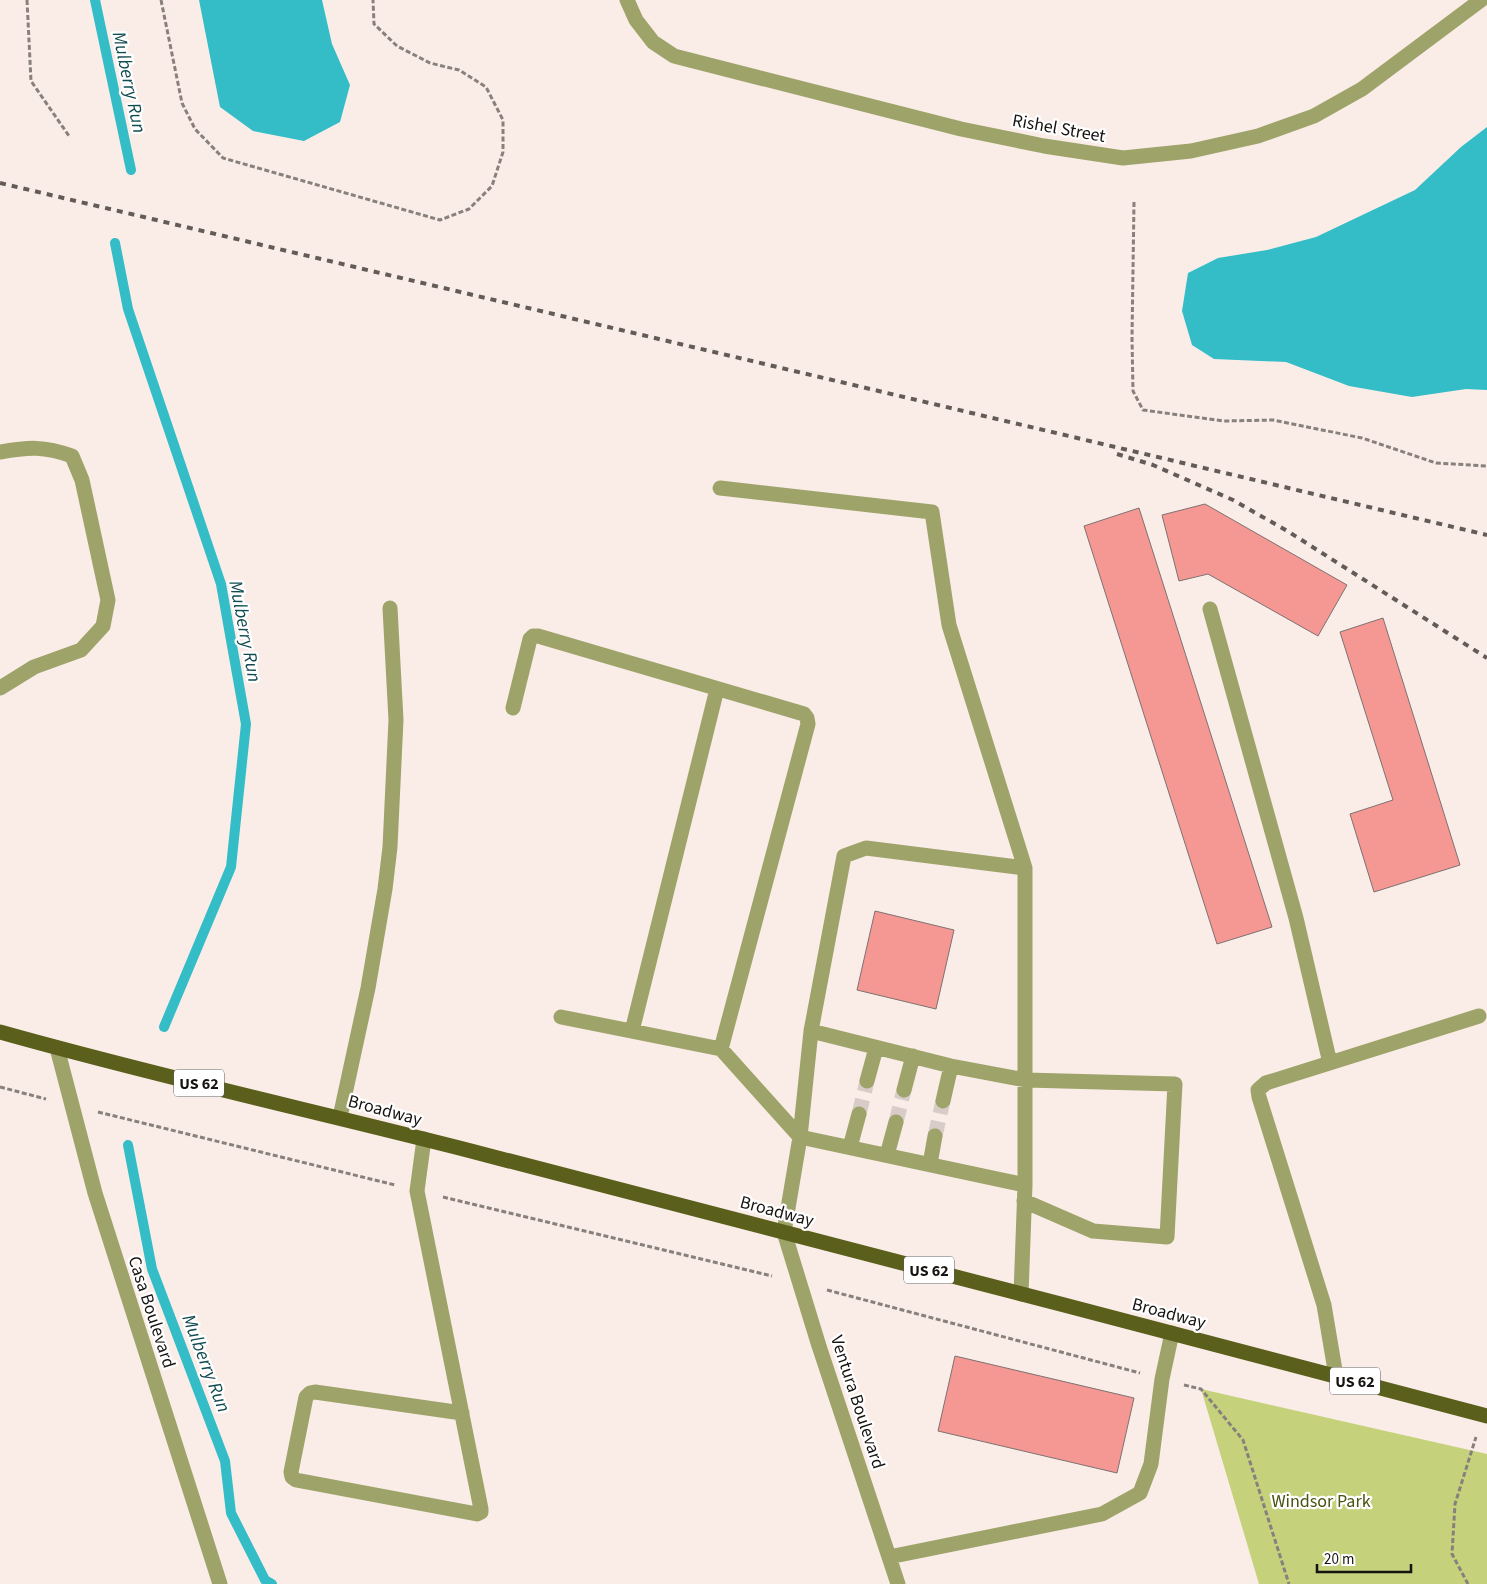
<svg xmlns="http://www.w3.org/2000/svg" width="1487" height="1584" font-family="'Source Sans 3',sans-serif">
  <rect width="100%" height="100%" fill="#faede8"/>
  <path fill="#c5d27b" d="M1201 1389 1487 1454V1584H1259Z"/>
  <path fill="#34bdc7" d="M199 0H322L332 44 350 85 340 122 304 141 253 131 220 107Z
    M1487 127V390L1466 389 1412 397 1349 386 1286 362 1214 359 1192 345 1182 311 1188 273 1218 258 1267 250 1316 237 1415 190 1461 147Z"/>
  <g fill="none" stroke-linecap="round" stroke-linejoin="round">
    <path stroke="#34bdc7" stroke-width="10" d="M95 0 131 170
      M115 243 128 309 221 584 246 724 231 867 164 1027
      M128 1145 152 1269 225 1461 231 1513 265 1580 272 1584"/>
  </g>
  <path fill="#f59894" stroke="#7d7170" d="M1205 504 1347 585 1318 636 1208 574 1179 581 1162 515Z
    M1139 508 1272 927 1217 944 1084 526Z
    M1383 618 1460 865 1374 892 1350 814 1393 800 1340 632Z
    M875 911 954 930 936 1009 857 990Z
    M955 1356 1134 1398 1117 1473 938 1431Z"/>
  <g fill="none" stroke-linecap="round" stroke-linejoin="round">
    <path stroke="#d8ccc8" stroke-width="15" stroke-dasharray="15 8" stroke-linecap="butt" d="M859 1114 867 1081
      M896 1122 904 1090
      M935 1136 943 1101"/>
    <path stroke="#88807c" stroke-width="3" stroke-dasharray="5 2.5" stroke-linecap="butt" d="M27 0 31 81 69 136
      M161 0 182 103 195 129 223 158 440 220 469 209 492 186 503 152V120L486 87 459 70 430 63 397 46 374 24 373 0
      M1134 202 1132 338 1133 391 1143 410 1224 421 1273 420 1362 438 1436 463 1487 466
      M0 1087 46 1099
      M98 1112 395 1185
      M443 1197 772 1276
      M827 1290 1140 1373
      M1184 1385 1201 1389 1243 1440 1289 1584
      M1468 1584 1452 1554 1455 1504 1476 1437"/>
    <path stroke="#9ea36a" stroke-width="15" d="M627 0 636 20 653 42 674 56 961 129 1044 146 1123 158 1191 151 1258 136 1314 116 1362 89 1481 0
      M0 452C29 447 44 446 72 456L82 480 108 600 103 626 81 650 34 667 0 688
      M720 488 932 512 949 625 1025 868V1185L1021 1294
      M1210 609 1296 918 1330 1063
      M513 708 530 639 533 636H538L804 714 807 718 808 724 721 1049
      M561 1017 721 1049 800 1137 1025 1185
      M632 1031 717 689
      M811 1031 951 1066 1026 1080 1175 1084 1167 1237 1093 1231 1024 1201
      M57 1048 95 1193 220 1584
      M867 1081 876 1048
      M904 1090 913 1056
      M943 1101 951 1066
      M340 1117 368 988 385 889 390 847 396 720 390 608
      M424 1139 417 1191 481 1509V1512L477 1514 296 1480 292 1477 291 1472 306 1397 310 1393 315 1392 462 1413
      M850 1147 859 1114
      M887 1155 896 1122
      M930 1164 935 1136
      M1336 1376 1324 1305 1259 1097 1258 1090 1266 1083 1479 1016
      M889 1557 1102 1514 1140 1493 1151 1464 1162 1379 1172 1333
      M898 1584 819 1346 784 1232 800 1137 811 1031 844 856 866 848 1025 868"/>
    <path stroke="#5b5f1c" stroke-width="15" d="M0 1032C156 1076 314 1111 471 1151 811 1237 1148 1328 1487 1416"/>
    <path stroke="#625b58" stroke-width="4" stroke-dasharray="6 6" stroke-linecap="butt" d="M0 183 1487 535
      M1117 454 1153 465 1233 500 1289 532 1487 658"/>
  </g>
  <g text-anchor="middle" stroke-width="4.5" stroke-linejoin="round" paint-order="stroke">
    <g fill="#fff" stroke="#5d5a58" stroke-width="1">
      <rect x="174" y="1069.5" width="50" height="27" rx="4"/>
      <rect x="904" y="1256.5" width="50" height="27" rx="4"/>
      <rect x="1330" y="1367.5" width="50" height="27" rx="4"/>
    </g>
    <g font-size="16" font-weight="bold" fill="#171311">
      <text x="199" y="1089">US 62</text>
      <text x="929" y="1276">US 62</text>
      <text x="1355" y="1387">US 62</text>
    </g>
    <g font-size="18" fill="#171311" stroke="#fff">
      <text transform="translate(1059 128) rotate(10)" y="6">Rishel Street</text>
      <text transform="translate(385 1110) rotate(15)" y="6">Broadway</text>
      <text transform="translate(777 1211) rotate(15)" y="6">Broadway</text>
      <text transform="translate(152 1312) rotate(72)" y="6">Casa Boulevard</text>
      <text transform="translate(1169 1313) rotate(15)" y="6">Broadway</text>
      <text transform="translate(858 1402) rotate(72)" y="6">Ventura Boulevard</text>
    </g>
    <g font-size="18" fill="#4b5312" stroke="#fff">
      <text x="1321" y="1507">Windsor Park</text>
    </g>
    <g font-size="19" font-style="italic" fill="#114b4f" stroke="#fff">
      <text transform="translate(130 82) rotate(78)" y="7">Mulberry Run</text>
      <text transform="translate(246 631) rotate(79)" y="7">Mulberry Run</text>
      <text transform="translate(207 1363) rotate(69)" y="7">Mulberry Run</text>
    </g>
  </g>
  <path d="M1317 1564v8h94v-8" fill="none" stroke="#171311" stroke-width="2.5"/>
  <text x="1324" y="1564" font-size="15" fill="#171311" stroke="#ffffff" stroke-width="4" paint-order="stroke">20 m</text>
</svg>
